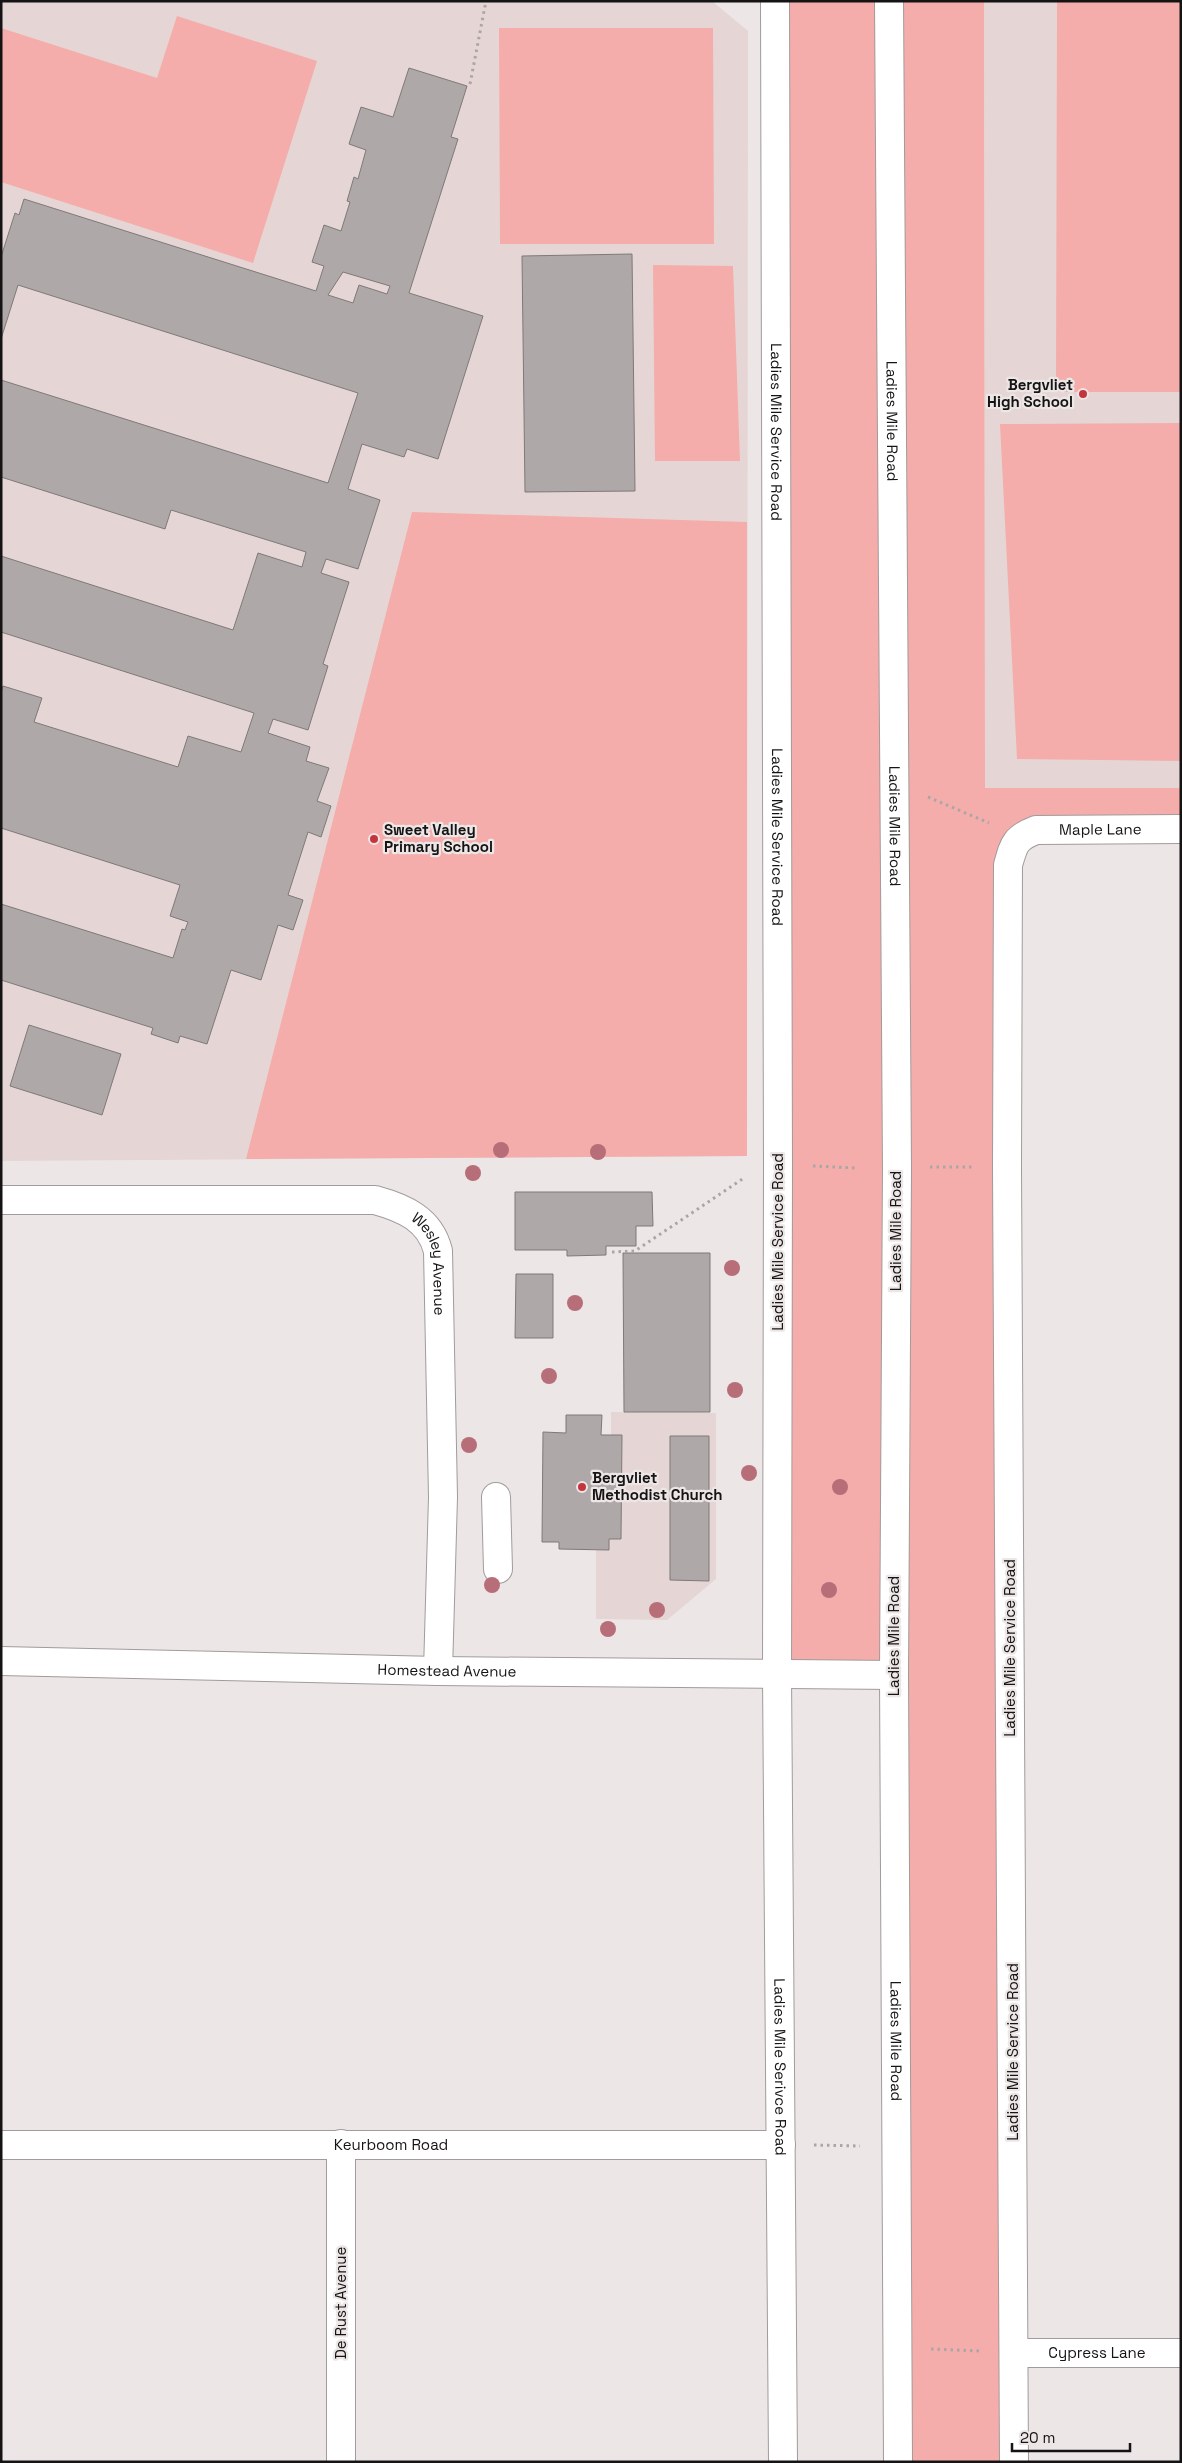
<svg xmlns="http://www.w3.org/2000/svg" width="1182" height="2463" font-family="'Space Grotesk',sans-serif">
  <rect width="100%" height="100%" fill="#ede6e6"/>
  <path fill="#e5d6d5" d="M1 1H712L748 31 747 1156 1 1161Z
    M984 1H1181V788H985Z
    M611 1412 716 1413V1579L667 1620 596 1619V1550H609V1539H621L622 1435H611Z"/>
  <path fill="#f4adaa" d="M775 1H984L985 788H1181V829L1020 836 1014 2462H898L894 1675 777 1674Z
    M1057 1H1181V392H1056Z
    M177 16 317 61 253 263 1 182V28L157 78Z
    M499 28H713L714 244H500Z
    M653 265 733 266 740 461H655Z
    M1181 423V761L1017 759 1000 424Z
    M412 512 747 522V1156L246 1159Z"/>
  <path fill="#aea8a8" stroke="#7f7979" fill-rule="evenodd" d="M409 68 467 86 451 137 458 139 409 293 483 316 438 459 407 449 404 457 362 444 348 489 380 500 358 569 326 559 321 573 349 582 323 664 328 666 308 730 273 719 268 733 310 747 306 761 329 768 317 801 331 806 321 837 308 832 288 895 303 900 293 930 278 925 261 980 231 970 207 1044 180 1036 178 1043 151 1034 153 1028 1 980V904L173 958 182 929 185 930 188 922 170 916 180 885 1 828V693L3 686 42 698 34 722 178 767 188 736 241 752 254 713 1 632V556L233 630 258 553 302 567 306 552 171 510 165 529 1 477V380L328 483 358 393 18 285 1 339V257L15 213 19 215 24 199 316 291 324 266 312 262 324 225 341 231 350 202 347 201 354 177 358 179 366 150 349 144 361 107 393 117ZM343 272 390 286 387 294 359 285 353 303 328 295Z
    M632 254 635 491 525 492 522 256Z
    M29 1025 121 1054 102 1115 10 1086Z
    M515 1192H652L653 1226H636V1246H606V1255L567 1256V1250H515Z
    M623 1253H710V1412H624Z
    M516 1274H553V1338H515Z
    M566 1415H602L601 1435H622L621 1539H609V1550L559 1549V1542H542L543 1432 566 1433Z
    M670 1436H709V1581L670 1580Z"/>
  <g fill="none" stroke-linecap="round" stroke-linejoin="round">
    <defs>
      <g id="minor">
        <path id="s1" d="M775 1 778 1166 777 1674 783 2462"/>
        <path id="s2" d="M1 1200H375C404 1208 430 1219 438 1251L443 1497 438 1671"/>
        <path d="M496 1497 498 1569"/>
        <path id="s3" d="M1 1661 438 1671 894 1675"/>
        <path d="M341 2144V2462"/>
        <path id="s4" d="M1 2145H781"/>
        <path id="s5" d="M1015 2353H1181"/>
        <path id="s6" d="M1014 2462 1007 1168 1008 865C1014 844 1015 838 1036 830L1181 829"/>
      </g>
      <g id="major">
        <path id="s7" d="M889 1 897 1168 894 1675 898 2462"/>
      </g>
    </defs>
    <use href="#minor" stroke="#a19b9b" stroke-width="30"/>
    <use href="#major" stroke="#a19b9b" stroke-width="30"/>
    <path stroke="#aba5a5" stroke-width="3" stroke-dasharray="2.5 4" stroke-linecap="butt" d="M470 84 486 1
      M928 797 989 823
      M813 1166 856 1168
      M930 1167H974
      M612 1252 635 1251 744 1178
      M814 2145 860 2146
      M931 2349 980 2351"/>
    <use href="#minor" stroke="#fff" stroke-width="28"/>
    <use href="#major" stroke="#fff" stroke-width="28"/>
  </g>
  <g fill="#b76e78">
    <circle cx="501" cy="1150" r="8"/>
    <circle cx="598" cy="1152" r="8"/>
    <circle cx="473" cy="1173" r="8"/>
    <circle cx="732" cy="1268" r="8"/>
    <circle cx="575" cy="1303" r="8"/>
    <circle cx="549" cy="1376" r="8"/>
    <circle cx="735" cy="1390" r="8"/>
    <circle cx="469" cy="1445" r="8"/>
    <circle cx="749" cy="1473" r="8"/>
    <circle cx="840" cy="1487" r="8"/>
    <circle cx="492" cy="1585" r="8"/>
    <circle cx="829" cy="1590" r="8"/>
    <circle cx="657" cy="1610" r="8"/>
    <circle cx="608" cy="1629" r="8"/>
  </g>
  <g fill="#c5353e" stroke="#ede6e6" stroke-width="2">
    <circle cx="1083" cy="394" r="5"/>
    <circle cx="374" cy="839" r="5"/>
    <circle cx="582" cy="1487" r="5"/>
  </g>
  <g text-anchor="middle" stroke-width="4.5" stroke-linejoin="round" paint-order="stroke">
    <g font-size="15" font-weight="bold" fill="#151313" stroke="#ede6e6" text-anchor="start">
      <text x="1073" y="390" text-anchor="end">Bergvliet<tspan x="1073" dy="17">High School</tspan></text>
      <text x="384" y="835">Sweet Valley<tspan x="384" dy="17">Primary School</tspan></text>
      <text x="592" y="1483">Bergvliet<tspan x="592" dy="17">Methodist Church</tspan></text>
    </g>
    <g font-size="15" fill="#151313" stroke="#ede6e6">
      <text dy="5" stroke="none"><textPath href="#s7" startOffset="420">Ladies Mile Road</textPath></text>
      <text dy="5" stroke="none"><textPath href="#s1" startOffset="431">Ladies Mile Service Road</textPath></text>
      <text dy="5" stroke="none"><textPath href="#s7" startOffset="825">Ladies Mile Road</textPath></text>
      <text dy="5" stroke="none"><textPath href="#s6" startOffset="1709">Maple Lane</textPath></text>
      <text dy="5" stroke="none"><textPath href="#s1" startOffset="836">Ladies Mile Service Road</textPath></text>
      <text transform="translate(896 1231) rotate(-90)" y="5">Ladies Mile Road</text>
      <text transform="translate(778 1242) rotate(-90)" y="5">Ladies Mile Service Road</text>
      <text dy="5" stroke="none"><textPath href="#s2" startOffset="470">Wesley Avenue</textPath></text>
      <text transform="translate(894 1636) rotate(-90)" y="5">Ladies Mile Road</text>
      <text transform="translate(1010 1648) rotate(-90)" y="5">Ladies Mile Service Road</text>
      <text dy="5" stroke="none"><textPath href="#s3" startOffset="446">Homestead Avenue</textPath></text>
      <text dy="5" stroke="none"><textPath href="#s7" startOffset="2040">Ladies Mile Road</textPath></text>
      <text transform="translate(1013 2052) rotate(-90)" y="5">Ladies Mile Service Road</text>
      <text dy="5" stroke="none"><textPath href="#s1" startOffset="2066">Ladies Mile Serivce Road</textPath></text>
      <text dy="5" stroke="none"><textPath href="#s4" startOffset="390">Keurboom Road</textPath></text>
      <text transform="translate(341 2303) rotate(-90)" y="5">De Rust Avenue</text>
      <text dy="5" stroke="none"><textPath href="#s5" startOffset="82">Cypress Lane</textPath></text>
    </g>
  </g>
  <rect width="1182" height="2463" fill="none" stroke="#151313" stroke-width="5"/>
  <path d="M1012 2443v8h118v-8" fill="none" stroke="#151313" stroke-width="2.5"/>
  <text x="1020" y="2443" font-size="15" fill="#151313" stroke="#ede6e6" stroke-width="4" paint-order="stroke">20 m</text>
</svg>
